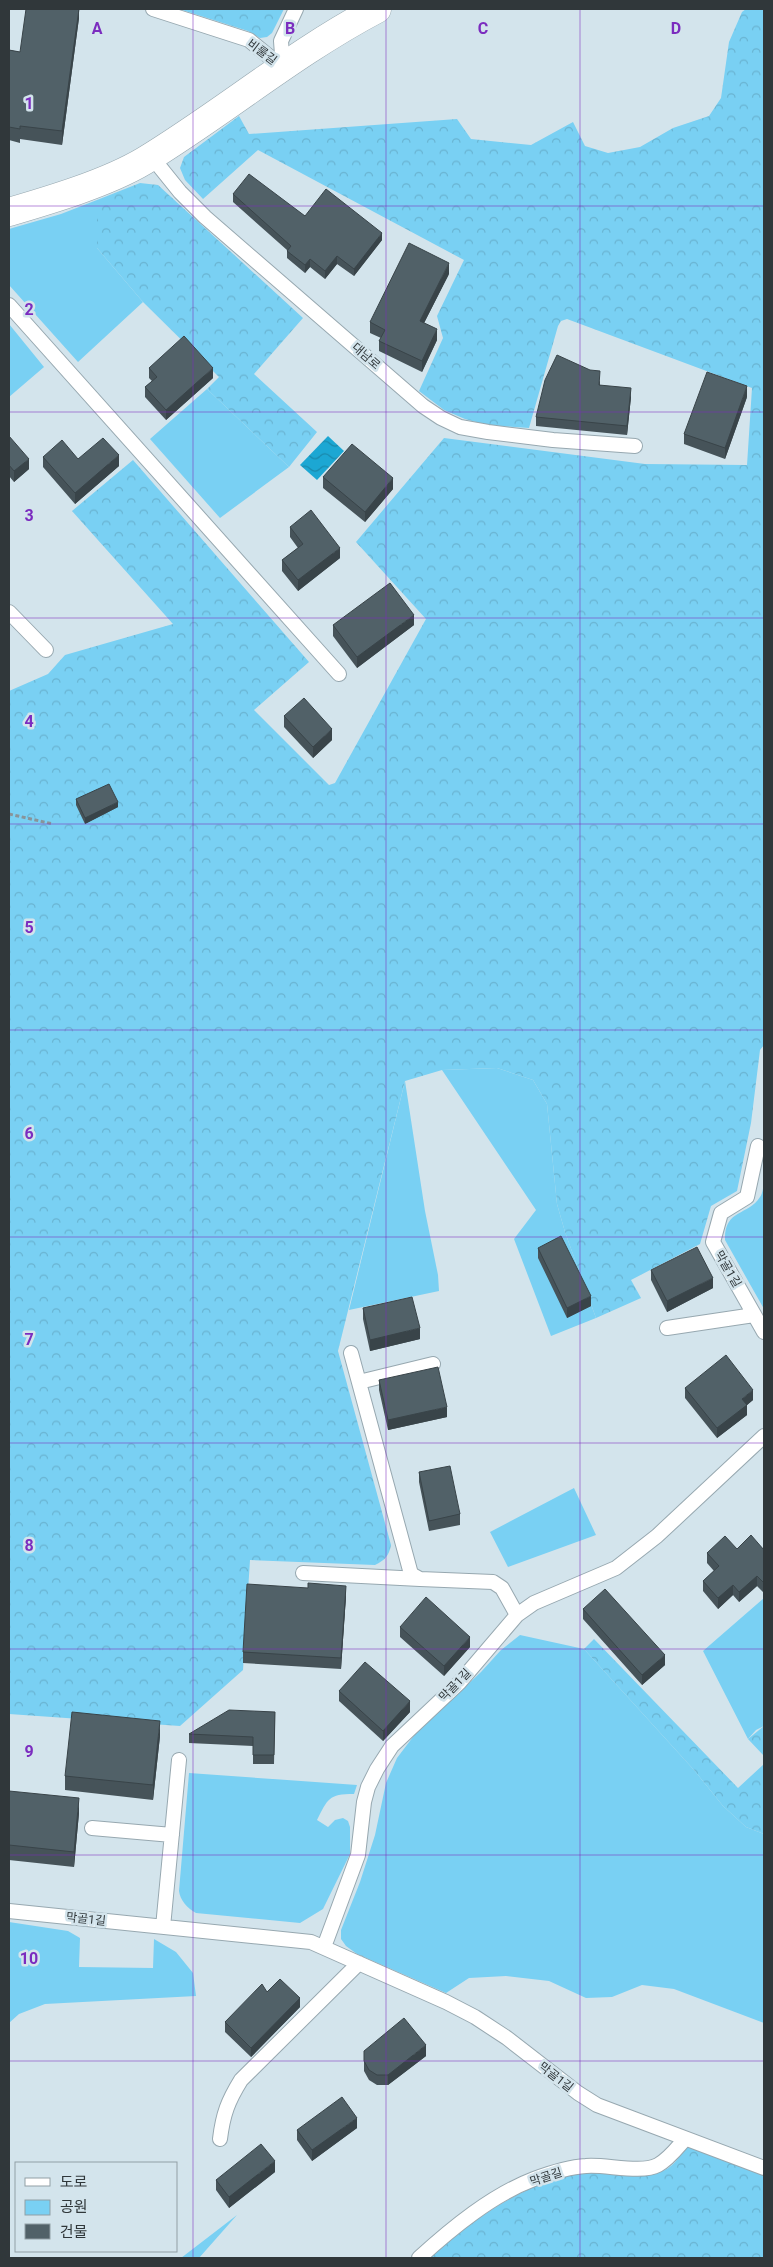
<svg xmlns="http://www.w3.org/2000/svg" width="773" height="2267" font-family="Roboto,'Noto Sans KR',sans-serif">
  <defs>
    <pattern id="forest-crowns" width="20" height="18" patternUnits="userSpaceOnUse" patternTransform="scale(1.25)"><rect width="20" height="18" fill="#79d0f3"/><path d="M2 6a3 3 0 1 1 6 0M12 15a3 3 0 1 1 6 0" fill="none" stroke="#69b3d1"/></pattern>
    <pattern id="water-waves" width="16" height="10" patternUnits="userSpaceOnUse" patternTransform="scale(1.25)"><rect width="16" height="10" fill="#1ca7d3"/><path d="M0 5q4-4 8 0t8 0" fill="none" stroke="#1989ac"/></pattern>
  </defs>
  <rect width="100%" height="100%" fill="#d3e4ec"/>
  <path fill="#79d0f3" d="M97 200V248L143 302 78 362 9 285V229L61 214Z
    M9 324 44 367 9 397Z
    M207 389 289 467 220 518 150 439Z
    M497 1068 533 1080 547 1104 557 1204 565 1232 596 1318 551 1336 514 1239 536 1210 442 1070Z
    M405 1081 425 1211 438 1275 439 1291 349 1310Z
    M764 1182V1309L725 1240C724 1209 748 1216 760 1197 763 1193 763 1187 764 1182Z
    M574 1488 596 1535 508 1567 490 1532Z
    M764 1598V1726L756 1730 748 1739 703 1651Z
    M520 1635 584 1649 694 1770 723 1806 746 1827 764 1834V2023L674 1989 642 1985 612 1997 586 1998 549 1981 506 1976 469 1978 446 1993 357 1954 346 1946 341 1939V1930L360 1882 375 1835 386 1783 397 1758 416 1733 481 1672 501 1650Z
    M189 1773 357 1785 354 1794C328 1794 328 1799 317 1820L328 1827 335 1820 343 1818 348 1821 350 1827V1854L323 1909 300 1923 196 1913C187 1908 180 1900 179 1891Z
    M9 1922 68 1931 80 1938 79 1967 153 1968 154 1939 176 1952 193 1973 196 1996 45 2004 19 2014 9 2023Z
    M237 2215 199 2258H181Z"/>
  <path fill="url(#forest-crowns)" d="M179 9H284L272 33 267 37 260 38 248 31Z
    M746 9H764V1045L760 1050 751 1123 737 1191 711 1206 700 1244 631 1280 641 1298 596 1318 565 1232 557 1204 547 1104 533 1080 497 1068 442 1070 405 1081 338 1351 391 1545C389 1556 385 1560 375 1565L250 1560 243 1670 180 1726 9 1714V691L48 674 65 655 173 624 72 511 133 460 309 662 254 710 329 785 335 783 426 619 356 542 444 438 645 464 747 465 752 388 567 319 561 321 558 326 529 428 487 425 465 419 444 410 419 391 443 338 437 316 464 260 258 150 203 199 185 180 180 168 184 157 239 116 249 134 457 119 471 139 531 145 573 122 585 146 608 153 640 147 673 128 709 116 721 98 729 42 742 12Z
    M140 183 158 185 303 318 254 374 317 432 289 467 207 389 219 377 143 302 97 248V200Z
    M594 1639 738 1788 764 1764V1834L746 1827 723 1806 694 1770 584 1649Z
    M764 1726V1756L748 1739Z
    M688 2145 764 2174V2258H429C466 2226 504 2197 551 2180 576 2170 604 2172 630 2173 641 2173 654 2175 665 2170 674 2166 682 2153 688 2145Z"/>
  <path fill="url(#water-waves)" d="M328 436 344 451 317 480 300 465Z"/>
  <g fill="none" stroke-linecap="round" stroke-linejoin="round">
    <defs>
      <path id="service" d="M153 9 249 40 283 68
        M283 68 281 41 296 9
        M151 156 180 192 205 217 423 406 441 418 460 427 488 432 553 440 635 446
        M9 305 339 674
        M9 612 46 650
        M758 1146 747 1197 721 1213 713 1242 764 1332
        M667 1328 754 1315
        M351 1353 411 1574 420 1579 493 1582 502 1588 517 1615
        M359 1382 433 1364
        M303 1573 420 1579
        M92 1828 172 1835
        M9 1911 311 1942 446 2002 475 2017 507 2038 578 2093 597 2105 764 2168
        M163 1927 179 1760
        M324 1947 358 1855 364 1802 368 1787 377 1769 392 1746 459 1683 517 1615 534 1603 616 1568 657 1536 764 1436
        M220 2139C223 2114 228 2101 241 2080L359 1963
        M419 2258C452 2228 492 2195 534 2179 550 2173 569 2167 586 2166 605 2164 641 2174 658 2165 669 2159 677 2148 685 2139"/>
      <path id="tertiary" d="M9 212C50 200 107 183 144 161 223 113 295 52 377 9"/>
    </defs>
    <use href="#service" stroke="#97a8b0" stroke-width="16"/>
    <use href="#tertiary" stroke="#97a8b0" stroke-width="29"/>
    <path stroke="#88949a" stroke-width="3" stroke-dasharray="4 2.5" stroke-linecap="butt" d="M9 814 53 824"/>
    <use href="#service" stroke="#fff" stroke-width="14"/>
    <use href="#tertiary" stroke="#fff" stroke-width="28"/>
  </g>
  <path fill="#465359" d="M79 9V18L62 145 20 139V143L9 140V50L20 52Z
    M233 194 305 216 382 240 354 276 337 264 325 279 310 267 305 273 287 258V250L233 202Z
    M449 274 424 323 437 340 422 372 379 351V341L381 338 370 333V322Z
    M149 368 213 378 166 420 145 397V387L152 381 149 378Z
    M600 381V385L631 397 627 435 536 426V417Z
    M747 397 725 459 684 444V434Z
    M9 436 29 469 14 482 9 476Z
    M43 457 78 459 119 466 75 504 43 467Z
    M323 477 393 489 365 522 323 488Z
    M290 527 340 558 298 591 282 571V560L298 548 290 537Z
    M333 625H414L357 668 333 636Z
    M284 716 332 740 313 758 284 727Z
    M76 799 118 807 85 824 76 805Z
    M538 1248 591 1306 567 1318 538 1258Z
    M651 1270 713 1288 667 1312 651 1280Z
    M363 1308 420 1339 370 1351 363 1319Z
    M379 1380 447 1417 388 1430 379 1390Z
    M685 1388 753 1400 747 1405V1415L717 1438 685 1398Z
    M419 1472 460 1514V1525L429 1531 419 1482Z
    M737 1549 764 1550 763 1592 757 1586 739 1602 733 1595 718 1609 703 1591V1581L714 1571 707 1563V1553Z
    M308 1588 346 1596 341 1669 243 1663V1652Z
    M583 1609 665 1665 642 1685 583 1619Z
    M400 1627 470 1647 444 1676 400 1637Z
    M339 1691 410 1712 383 1741 339 1701Z
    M275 1712 274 1764H253V1746L189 1743V1734Z
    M160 1736 153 1800 65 1790V1776Z
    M9 1791 79 1813 74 1867 9 1860Z
    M267 1992 300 2007 251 2057 225 2032V2022Z
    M364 2051 426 2056 388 2085H377L369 2080 364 2071Z
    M357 2128 312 2161 297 2140V2130Z
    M275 2172 229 2208 216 2190V2180Z"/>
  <path fill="#394449" d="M79 9V18L62 145V131Z
    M382 233V240L354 276V269Z
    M337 256V264L325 279V271Z
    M310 259V267L305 273V265Z
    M449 263V274L420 331V321Z
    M437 329V340L422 372V361Z
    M213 368V378L166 420V410Z
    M747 386V397L725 459V448Z
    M631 388V397L627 435V426Z
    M119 455V466L75 504V493Z
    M29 459V469L14 482V471Z
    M393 478V489L365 522V512Z
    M340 548V558L298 591V580Z
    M414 615V625L357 668V657Z
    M332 729V740L313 758V747Z
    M118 802V807L85 824V818Z
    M713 1278V1288L667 1312V1301Z
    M591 1296V1306L567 1318V1308Z
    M420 1328V1339L370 1351V1340Z
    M753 1390V1400L747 1405V1415L717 1438V1428L742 1399Z
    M447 1407V1417L388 1430V1420Z
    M757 1576V1586L739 1602V1592Z
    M764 1580V1591L763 1592V1582Z
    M733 1585V1595L718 1609V1598Z
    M346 1586V1596L341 1669V1658Z
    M470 1637V1647L444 1676V1666Z
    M665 1655V1665L642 1685V1675Z
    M410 1701V1712L383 1741V1731Z
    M160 1721V1736L153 1800V1785Z
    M79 1798V1813L74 1867V1852Z
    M300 1998V2007L251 2057V2048Z
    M426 2045V2056L388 2085V2075Z
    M357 2118V2128L312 2161V2150Z
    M275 2161V2172L229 2208V2197Z"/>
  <path fill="#516168" stroke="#394449" d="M26 9H79L62 131 20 126V129L9 127V50L20 52Z
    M249 174 305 216 326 189 382 233 354 269 337 256 325 271 310 259 305 265 287 251 291 246 233 194Z
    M409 243 449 263 420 321 437 329 422 361 379 341 385 330 370 322Z
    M184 336 213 368 166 410 145 387 157 377 149 368Z
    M557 355 590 370 600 371 599 385 631 388 627 426 536 417 545 380Z
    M707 372 747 386 725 448 684 434Z
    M9 436 29 459 14 471 9 465Z
    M103 438 119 455 75 493 43 457 62 440 78 459Z
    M352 444 393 478 365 512 323 477Z
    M311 510 340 548 298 580 282 560 303 544 290 527Z
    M390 583 414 615 357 657 333 625Z
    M304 698 332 729 313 747 284 716Z
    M109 784 118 802 85 818 76 799Z
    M561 1236 591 1296 567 1308 538 1248Z
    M697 1247 713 1278 667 1301 651 1270Z
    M412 1297 420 1328 370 1340 363 1308Z
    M726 1355 753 1390 742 1399 747 1405 717 1428 685 1388Z
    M438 1367 447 1407 388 1420 379 1380Z
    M450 1466 460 1514 429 1521 419 1472Z
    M751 1535 764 1550V1580L763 1582 757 1576 739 1592 733 1585 718 1598 703 1581 719 1566 707 1553 725 1536 737 1549Z
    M308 1583 346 1586 341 1658 243 1652 247 1584 308 1588Z
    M605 1589 665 1655 642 1675 583 1609Z
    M426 1597 470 1637 444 1666 400 1627Z
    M365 1662 410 1701 383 1731 339 1691Z
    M229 1710 275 1712 274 1755H253V1737L189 1734Z
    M72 1712 160 1721 153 1785 65 1776Z
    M9 1791 79 1798 74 1852 9 1845Z
    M280 1979 300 1998 251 2048 225 2022 262 1984 267 1992Z
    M404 2018 426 2045 388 2075H377L369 2070 364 2061V2051Z
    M342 2097 357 2118 312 2150 297 2130Z
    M261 2144 275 2161 229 2197 216 2180Z"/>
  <path fill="none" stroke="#7b2cbf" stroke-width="1" stroke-opacity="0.55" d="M193 9V2258M386 9V2258M580 9V2258M9 206H764M9 412H764M9 618H764M9 824H764M9 1030H764M9 1237H764M9 1443H764M9 1649H764M9 1855H764M9 2061H764"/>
  <g text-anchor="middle" stroke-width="5" stroke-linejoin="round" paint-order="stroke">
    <g font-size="12" fill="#30373a" stroke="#d3e4ec">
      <text transform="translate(262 52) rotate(37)" y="4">비룰길</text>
      <text transform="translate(366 356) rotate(41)" y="4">대남로</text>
      <text transform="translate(728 1269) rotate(60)" y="4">막골1길</text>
      <text transform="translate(455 1685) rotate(-46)" y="4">막골1길</text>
      <text transform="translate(86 1919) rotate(6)" y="4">막골1길</text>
      <text transform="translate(556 2077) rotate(38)" y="4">막골1길</text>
      <text transform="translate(546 2177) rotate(-18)" y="4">막골길</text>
    </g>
  </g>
  <g font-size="16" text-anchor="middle" font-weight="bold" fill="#7b2cbf" stroke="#d3e4ec" stroke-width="5" stroke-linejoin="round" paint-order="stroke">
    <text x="97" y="34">A</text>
    <text x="290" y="34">B</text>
    <text x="483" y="34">C</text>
    <text x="676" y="34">D</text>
    <text x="29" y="109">1</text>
    <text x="29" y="315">2</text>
    <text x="29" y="521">3</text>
    <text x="29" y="727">4</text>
    <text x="29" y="933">5</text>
    <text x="29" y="1139">6</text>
    <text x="29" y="1345">7</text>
    <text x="29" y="1551">8</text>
    <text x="29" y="1757">9</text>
    <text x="29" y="1964">10</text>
  </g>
  <rect width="773" height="2267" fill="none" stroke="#30373a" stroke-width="20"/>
  <rect x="15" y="2162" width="162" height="90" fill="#d3e4ec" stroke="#929fa5"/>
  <rect x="25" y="2178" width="25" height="8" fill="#ffffff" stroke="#929fa5"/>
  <text x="60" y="2187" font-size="15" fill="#30373a">도로</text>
  <rect x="25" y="2200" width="25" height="15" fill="#79d0f3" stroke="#929fa5"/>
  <text x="60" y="2212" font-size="15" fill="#30373a">공원</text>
  <rect x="25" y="2224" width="25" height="15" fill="#516168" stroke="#929fa5"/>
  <text x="60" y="2237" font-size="15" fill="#30373a">건물</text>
</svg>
